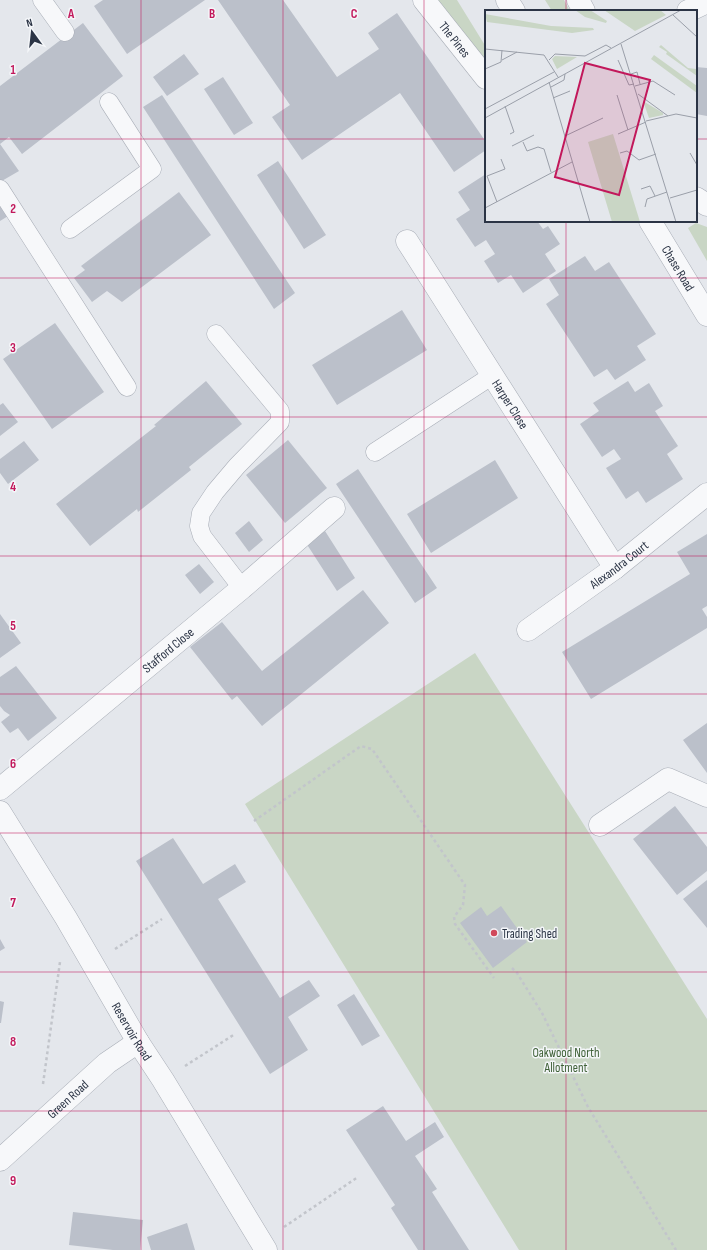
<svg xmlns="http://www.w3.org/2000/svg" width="707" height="1250" font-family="'Sofia Sans Condensed',sans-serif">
  <rect width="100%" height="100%" fill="#e4e7ec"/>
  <path fill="#c9d6c5" d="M435 0H457L486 47V67Z
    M545 0H564L570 11H552Z
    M696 223 707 227V261L688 228Z
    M475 653 707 1019V1250H519L245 804Z"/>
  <path fill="#bbc0ca" d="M103 0H205L127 54 94 6Z
    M218 0H283L337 77 379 49 368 33 397 13 486 142V150L454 172 400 93 302 160 272 117 290 105Z
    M83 23 123 76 22 154 9 137 0 144 19 171 0 182V86Z
    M184 54 199 74 167 96 153 77Z
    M696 67 707 68V116L696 114Z
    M223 77 253 123 234 135 204 89Z
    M162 95 295 293 274 309 143 107Z
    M278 161 326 235 304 249 257 175Z
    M486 174V221H537L543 229 548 226 560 244 545 254 556 271 523 293 511 275 498 283 484 261 495 254 486 240 475 247 456 219 470 210 458 192Z
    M179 192 211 235 122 302 107 291 92 302 74 278 85 270 81 266Z
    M0 193 13 213 0 221Z
    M585 256 595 271 609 262 656 334 637 346 646 360 615 380 607 369 594 377 546 304 559 295 549 279Z
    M402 310 427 350 337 405 312 365Z
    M55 323 104 392 52 429 3 359Z
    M206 381 242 424 189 467 191 470 138 512 137 509 90 546 56 504 156 426 154 425Z
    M628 381 635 392 649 383 663 406 655 411 678 446 667 454 683 479 646 503 638 491 626 499 606 468 621 459 614 449 602 457 580 424 599 411 593 403Z
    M3 403 18 422 0 436V405Z
    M288 440 327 488 285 523 246 475Z
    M24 441 39 460 8 484 0 473V459Z
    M495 460 518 498 431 553 407 514Z
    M358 469 437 588 415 603 336 484Z
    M249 521 263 540 249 552 235 533Z
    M325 531 355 578 337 591 306 543Z
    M707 534V606L702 609 707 617V628L591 699 562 652 690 574 677 552Z
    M199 564 214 582 200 594 185 575Z
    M363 590 389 623 262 726 237 696 232 700 190 647 222 622 262 671Z
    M0 614 21 643 0 658Z
    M16 666 57 718 28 741 18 728 10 733 1 722 10 715 4 711 0 706V677Z
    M707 723V773L683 740Z
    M675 806 707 847V871L677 895 633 839Z
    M173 838 203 884 235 864 246 882 218 899 280 998 309 980 320 996 288 1017 308 1050 270 1074 136 861Z
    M707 880V928L683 899Z
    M501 906 527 942 493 968 460 923 481 907 487 916Z
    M0 939 5 948 0 951Z
    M354 994 380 1036 362 1046 337 1005Z
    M0 1001 4 1002 1 1023H0Z
    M383 1106 406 1141 435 1122 444 1137 415 1156 437 1189 432 1192 469 1250H418L391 1208 395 1205 346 1130Z
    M73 1212 143 1220 140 1250H113L69 1245Z
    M187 1223 195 1250H151L147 1237Z"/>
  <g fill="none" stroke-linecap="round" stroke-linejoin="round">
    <defs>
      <path id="service" d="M42 0 65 32
        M0 189 127 387
        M70 229 152 169 109 102
        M216 334 280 411V422L237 466 215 492 201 513 199 526 202 536 242 588
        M375 452 493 375"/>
      <g id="minor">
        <path id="s1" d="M424 0 486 78"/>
        <path d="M578 0 584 11"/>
        <path d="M688 11 707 2"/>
        <path d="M696 198 707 205"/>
        <path id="s2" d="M407 241 615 568"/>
        <path id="s3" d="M528 630 615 568 707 494"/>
        <path id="s4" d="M0 789 242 588 334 508"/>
        <path id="s5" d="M0 812 66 918 138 1042 163 1080 266 1250"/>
        <path d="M600 825 668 779 707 796"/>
        <path id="s6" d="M0 1160 107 1063 138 1042"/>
      </g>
      <g id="tertiary">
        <path d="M507 0 514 11"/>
        <path id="s7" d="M650 221 707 315"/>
      </g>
    </defs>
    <use href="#service" stroke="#a9aeb7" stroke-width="19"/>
    <use href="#minor" stroke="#a9aeb7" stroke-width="23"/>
    <use href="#tertiary" stroke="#a9aeb7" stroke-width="23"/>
    <path stroke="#c2c5cb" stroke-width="2.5" stroke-dasharray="3 3" stroke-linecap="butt" d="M254 821 361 746 372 749 465 885 463 905 454 917 455 924 494 978
      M115 949 162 919
      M512 968 517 973 542 1013 588 1107 676 1250
      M185 1066 235 1034
      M43 1084 60 962
      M284 1227 358 1177"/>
    <use href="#service" stroke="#f7f8fa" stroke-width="18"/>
    <use href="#minor" stroke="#f7f8fa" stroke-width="22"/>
    <use href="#tertiary" stroke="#f7f8fa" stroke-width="22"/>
  </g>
  <path fill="none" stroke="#c2185b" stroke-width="1" stroke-opacity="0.55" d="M141 0V1250M283 0V1250M424 0V1250M566 0V11M0 139H486M696 139H707M566 221V1250M0 278H707M0 417H707M0 556H707M0 694H707M0 833H707M0 972H707M0 1111H707"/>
  <circle fill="#d1495b" stroke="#f4f6f9" stroke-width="1.5" cx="494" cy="933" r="4"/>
  <g text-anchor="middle" stroke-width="3" stroke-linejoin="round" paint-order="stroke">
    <g font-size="13" fill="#2b3445" stroke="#f4f6f9">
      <text dy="5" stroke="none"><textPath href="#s1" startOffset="50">The Pines</textPath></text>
      <text dy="5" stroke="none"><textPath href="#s7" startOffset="55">Chase Road</textPath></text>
      <text dy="5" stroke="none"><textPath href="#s2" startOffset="193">Harper Close</textPath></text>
      <text dy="5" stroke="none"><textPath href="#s3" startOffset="112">Alexandra Court</textPath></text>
      <text dy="5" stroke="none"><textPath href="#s4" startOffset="218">Stafford Close</textPath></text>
      <text dy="5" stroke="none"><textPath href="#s5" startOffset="256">Reservoir Road</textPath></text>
      <text dy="5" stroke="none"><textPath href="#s6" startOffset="91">Green Road</textPath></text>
    </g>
    <g font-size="13" fill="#2b3445" stroke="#f4f6f9" text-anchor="start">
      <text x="502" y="938">Trading Shed</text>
    </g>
    <g font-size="13" fill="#3f6138" stroke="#f4f6f9">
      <text x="566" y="1057">Oakwood North<tspan x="566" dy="15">Allotment</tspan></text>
    </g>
  </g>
  <g transform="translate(485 10)">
    <rect width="212" height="212" fill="#e4e7ec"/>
    <path d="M90 0H105L122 11 121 13 100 7ZM119 0H175L181 5 150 21ZM0 4 66 16 108 18 109 20 87 23 2 12ZM176 35 203 58 211 59 212 66 181 44 182 42 174 37ZM169 45 212 76V83L166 49ZM70 46 92 47 72 59 67 49ZM158 91 178 103V105L164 108ZM128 124 155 212H127L103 132Z" fill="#c9d6c5"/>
    <path fill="none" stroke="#9a9fa9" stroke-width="1" d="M188 5 212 27M136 34 191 212M0 39 59 45 73 67M17 50 32 42M64 50 70 44 100 46 121 35 126 38M133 50 144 75 149 74M0 59 16 52 17 40M146 64 152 62 155 74M64 72 105 212M150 76 168 71 190 85M66 77 79 70 80 64M153 84 183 106M132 85 143 120M68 88 85 81M20 96 29 122 25 124M0 99 69 62M0 108 196 0M161 111 191 104 212 108M133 124 161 112M80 126 118 108M38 132 42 141 53 137 59 139 66 162M27 136 49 125M135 143 142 141 154 150 171 144M205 143 212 155M156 179 165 176 170 186M185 188 212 180M12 192 2 166 20 159 16 149M160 197 162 189 182 182M0 198 87 152"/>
    <path fill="#c2185b" fill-opacity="0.15" stroke="#c2185b" stroke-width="2" d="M100 53 165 70 134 185 70 167Z"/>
    <rect width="212" height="212" fill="none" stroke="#2b3445" stroke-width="2"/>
  </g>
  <g font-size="13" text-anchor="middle" font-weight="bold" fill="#c2185b" stroke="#f4f6f9" stroke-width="3" stroke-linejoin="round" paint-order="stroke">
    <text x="71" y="18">A</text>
    <text x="212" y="18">B</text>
    <text x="354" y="18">C</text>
    <text x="13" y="74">1</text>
    <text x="13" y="213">2</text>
    <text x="13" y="352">3</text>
    <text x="13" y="491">4</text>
    <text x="13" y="630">5</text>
    <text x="13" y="768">6</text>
    <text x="13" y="907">7</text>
    <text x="13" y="1046">8</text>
    <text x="13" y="1185">9</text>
  </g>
  <g transform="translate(32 32) rotate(345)" stroke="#f4f6f9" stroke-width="3" paint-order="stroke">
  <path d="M0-3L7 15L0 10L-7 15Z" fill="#2b3445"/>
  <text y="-6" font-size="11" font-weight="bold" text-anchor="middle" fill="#2b3445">N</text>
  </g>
</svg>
